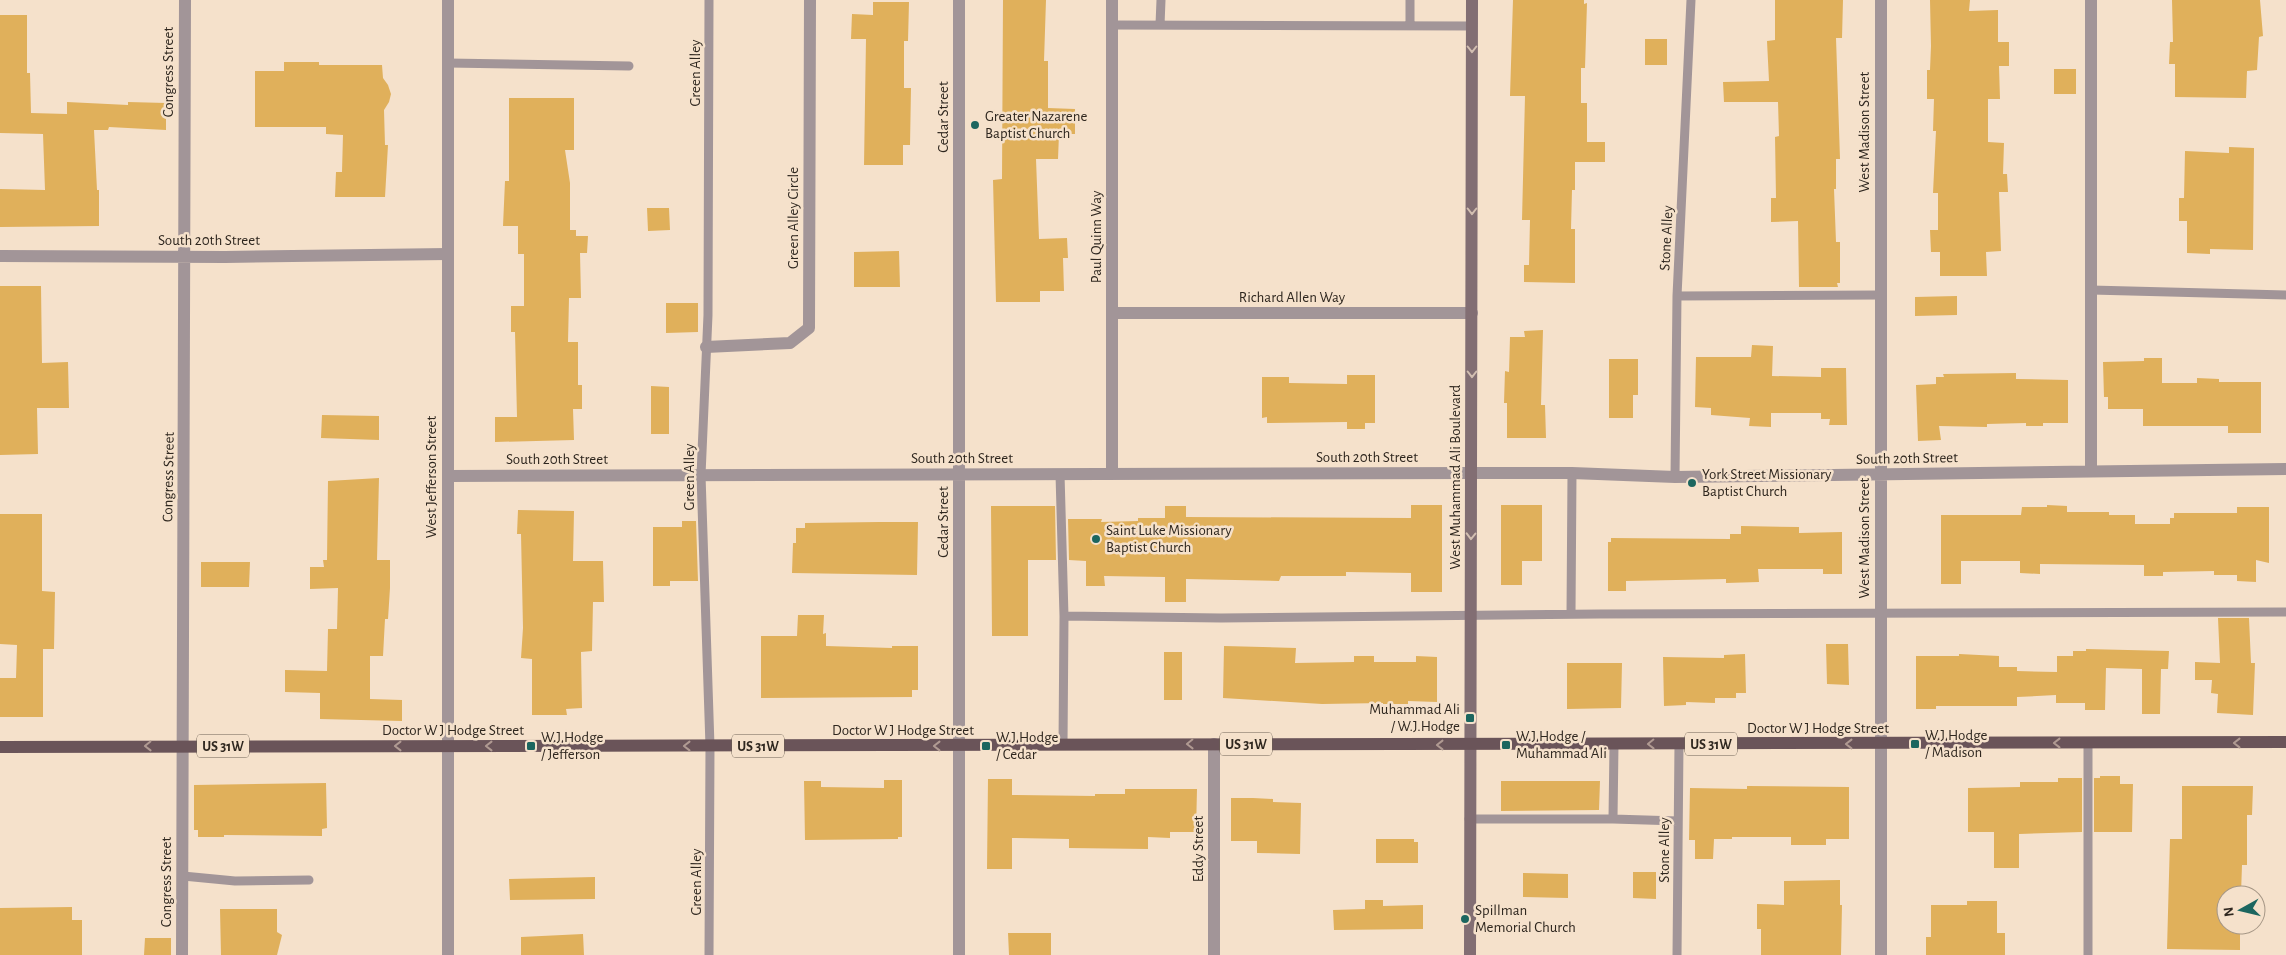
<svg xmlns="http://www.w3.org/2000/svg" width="2286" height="955" font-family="'Alegreya Sans',sans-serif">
  <rect width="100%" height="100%" fill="#f5e1cb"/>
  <path fill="#e0b05b" d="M1003 0H1046L1044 61H1048V108L1075 109V134H1059L1058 159H1036L1039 239 1067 238 1068 258H1063L1064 291H1040V302H996L993 180 1002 179Z
    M1513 0H1584V4L1587 3 1585 68H1581V103H1587V142H1605V162H1575V190H1572L1571 229H1575V283L1524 282V265H1529L1530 220H1522L1525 96H1510Z
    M1775 0H1843L1842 38H1836L1840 159H1836V189H1834L1836 242H1840V283H1837L1838 287H1799L1798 221 1771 222V198H1776L1775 137 1779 136 1778 102H1724L1723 82 1769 81 1767 41 1775 40Z
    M1930 0H1970L1969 11 1998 10V42H2009V66H1999L2000 99H1988V142L2004 143 2003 174H2007L2008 192H1999L2001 251 1986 252 1987 276H1940V252H1931L1930 230H1938V193H1933L1936 131H1933L1934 99H1927V70H1930L1931 46Z
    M2172 0H2260L2263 36 2259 37 2257 70 2247 71 2246 98 2175 97V64H2169L2170 42H2173Z
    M873 2H909L908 41H904V88H911L910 145H903V165H864L866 39H851L852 14 873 15Z
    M0 15H27V73H30L31 113 67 114V102L128 105V102L166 103V130L109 127 108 130H94L97 190H99V226L0 227V189L45 190 43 134 0 133Z
    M1645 39H1667V65H1645Z
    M284 62H319V65H382L383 78 388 85 391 94 389 102 384 110 385 145H388L385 197H335L336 172H342L343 135 326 134V127H255V71H284Z
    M2054 69H2076V94H2054Z
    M509 98H574V150H565L570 183V230H576V236H588L587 253H580L581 298H569L568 342H578V385H582V409H573L574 440 495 442V417H517L515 332H511V306H524V254H518V226H503L505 181H509Z
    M2229 147 2254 148 2253 250 2210 249V254L2187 253V221H2179V198H2184L2185 151 2229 153Z
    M647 208H669L670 230 648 231Z
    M899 251 900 287H854V252Z
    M0 286H41L42 363 68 362 69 408H37L38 454 0 455Z
    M1957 296V315L1915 316V297Z
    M666 303H698V332L666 333Z
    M1543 330 1541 405H1545L1546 438H1507V403H1504L1505 371 1509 372 1510 337H1525L1524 331Z
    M1752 345 1773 346 1772 376 1821 377V368H1846L1847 425H1829L1830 419H1821V413H1771V427L1749 426 1750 418 1711 415V408L1695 407 1696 357H1751Z
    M2144 358H2162V383H2197V378L2219 379V382H2261V433H2228V426H2143V409H2108V397H2104L2103 362 2144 361Z
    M1609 359H1638V395H1633V418H1609Z
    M2016 373V379L2068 380V423H2043V426H2026V423L1987 424V427L1939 426 1941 440 1918 441 1916 385 1936 384V377H1944L1943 374Z
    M1347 375H1375V423H1365V429H1347V422L1267 423V417L1262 418V377H1289V383L1347 384Z
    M651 386 669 387V434H651Z
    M322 415 379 416V440L321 438Z
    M379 478 377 560H390V588L388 619H385L383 656H370V699L402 700V721L320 719V693L285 692V670L327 671 328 629H337L338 588 310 589V567H324L323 560H327L328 481Z
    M1411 505H1442V592H1411V573L1346 572V576H1281L1279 581 1186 579V602H1165V577L1104 576 1105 586H1086V561L1069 560 1068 519H1102L1101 522 1138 521V518H1165V506H1186V517L1411 518Z
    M1501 505H1542V561H1522V585H1501Z
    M2047 505 2067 506V512H2109V515H2135V524H2170V518H2174V513H2237V507H2269V563L2256 560V582L2237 581V575H2214V571L2163 572V576H2144V565L2040 564V574L2020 573V561H1961V584H1941V515H2021L2022 507H2047Z
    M991 506H1055L1056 560H1028V636H992Z
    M518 510 574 511 573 561H603L604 602H593L592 651 581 652 582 708 566 709 567 715H532V659L521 658 523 628 521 534H517Z
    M0 514H42V591L55 592 54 649H43V717H0V678H16L17 645 0 644Z
    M682 521H696L698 581H670V586H653V527H682Z
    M879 522H918L917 575 792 573 793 543H796V528H805V523Z
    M1741 526 1799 527V533L1842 532V574H1823V569H1758L1759 582 1726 583V579L1626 581V591H1608V542H1611V538L1730 539V534H1741Z
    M201 562H250L249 587H201Z
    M798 615H824L823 634 826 633V646L892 648V646H918V690H912V697L761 698V636H797Z
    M2218 618H2249L2251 663H2255L2253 715 2217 713 2218 694 2211 693 2212 680H2195V662L2220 663Z
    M1826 644H1848L1849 685 1827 684Z
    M1224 646 1296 648 1295 663 1354 662V656H1374V662H1416V656L1437 657V702L1408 701V704H1383V703L1322 704 1223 698Z
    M2086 649 2169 651 2168 669H2161L2160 714H2142V669L2106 668 2105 710H2085V703H2056V695L2017 697V706H1936V709H1916V656H1959V654L1999 656V667H2017V671L2057 672V656H2073V651H2086Z
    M1164 652H1182V700H1164Z
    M1745 654 1746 693H1736V698H1715V703L1686 702V705L1664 706 1663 657 1724 658V655Z
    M1567 663H1622L1621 708 1567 709Z
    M2100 776H2120V784H2133L2132 832H2094V778H2100Z
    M2058 778H2082V832L2019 834V868H1994V832H1968V788L2020 787V782H2058Z
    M988 779H1012V795L1095 796V794H1125V789H1197L1196 832H1170V838L1148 837V849L1069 848V839L1012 838V869H987Z
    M884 780H902V837H898V839L805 840 804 781H821V787L884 788Z
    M1501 781H1600L1599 810 1501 811Z
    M326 783 327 828 322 829V836L224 835V837H198V830H194V785Z
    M1747 786 1849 787V839H1826V845H1791V837H1732V839H1714L1713 859H1695V840H1689L1690 788 1747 789Z
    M2182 786H2253L2252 815H2247V865H2242L2241 894 2226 895V925H2240V950L2167 949 2170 839H2182Z
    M1231 798H1253L1273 799V802L1301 803 1300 854 1257 853V841H1231Z
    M1376 839H1414V842H1418V863H1376Z
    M1633 872H1656V899L1633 898Z
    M1523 873 1568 874V898L1523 897Z
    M595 877V899L510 900 509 879Z
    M1840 880V905H1842L1841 955H1761V929H1757V904L1784 905V881Z
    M1365 900H1383V906L1423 905V929L1334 930 1333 910 1365 909Z
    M1967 901H1997V933H2005V955H1926V937H1931V905H1967Z
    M72 907V920H82V955H0V908Z
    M220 909H277V932L282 935 277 955H221Z
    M1008 933H1051V955H1009Z
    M583 934 584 955H521V937Z
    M145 938H171V955H144Z"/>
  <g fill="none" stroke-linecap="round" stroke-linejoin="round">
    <path stroke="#a29598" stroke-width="9" d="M1410 0V25
      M1112 25 1472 26
      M1160 25 1161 0
      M448 63 629 66
      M2091 290 2286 295
      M1677 296 1880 295
      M1060 474 1064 616 1221 618 1599 614 2286 612
      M1675 477 1677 296 1691 0
      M1571 614 1572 473
      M2088 743V955
      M1063 745 1064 616
      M1469 819H1613L1614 745
      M1613 819 1678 821
      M183 876 235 881 309 880
      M709 955 710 746 701 475 708 315 709 0
      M1677 955 1679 744"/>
    <path stroke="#a29598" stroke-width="12" d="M1112 0V474
      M0 256 225 257 448 254
      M1112 313H1472
      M706 347 790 343 809 328 810 0
      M2091 471V0
      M448 476 1472 473H1572L1675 477 2286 469
      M182 955 185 0
      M959 955V0
      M1214 955V744
      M1881 955V0"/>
    <path stroke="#a29598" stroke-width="12" d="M448 955V0"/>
    <path stroke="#826e73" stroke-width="12" d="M1470 955 1472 0"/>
    <path stroke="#6a5459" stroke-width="12" d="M0 747 2286 742"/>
  </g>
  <defs><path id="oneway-chevron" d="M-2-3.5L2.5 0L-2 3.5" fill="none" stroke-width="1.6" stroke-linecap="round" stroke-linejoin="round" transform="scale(1.25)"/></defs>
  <g stroke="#d2beb1">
    <use href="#oneway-chevron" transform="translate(1472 49) rotate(90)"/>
    <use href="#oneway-chevron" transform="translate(1472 211) rotate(90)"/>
    <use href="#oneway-chevron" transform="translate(1472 374) rotate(90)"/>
    <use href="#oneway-chevron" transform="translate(1471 536) rotate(91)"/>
  </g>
  <g stroke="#b09a92">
    <use href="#oneway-chevron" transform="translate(2057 743) rotate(180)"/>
    <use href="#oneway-chevron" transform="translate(2237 743) rotate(180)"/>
    <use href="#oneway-chevron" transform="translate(1190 744) rotate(179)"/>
    <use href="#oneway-chevron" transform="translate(1651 744) rotate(179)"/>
    <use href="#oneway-chevron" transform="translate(1849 744) rotate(180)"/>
    <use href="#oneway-chevron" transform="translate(1440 745) rotate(180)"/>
    <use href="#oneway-chevron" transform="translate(148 746) rotate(179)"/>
    <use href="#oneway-chevron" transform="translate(398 746) rotate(-180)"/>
    <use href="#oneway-chevron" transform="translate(489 746) rotate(180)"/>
    <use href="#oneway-chevron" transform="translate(687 746) rotate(180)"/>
    <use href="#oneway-chevron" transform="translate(937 746) rotate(180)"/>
  </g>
  <g fill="#1c665f" stroke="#f5e1cb" stroke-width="2">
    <circle cx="975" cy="125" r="5"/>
    <circle cx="1692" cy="483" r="5"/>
    <circle cx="1096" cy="539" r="5"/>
    <rect x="1465" y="713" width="10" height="10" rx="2.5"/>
    <rect x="1910" y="739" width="10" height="10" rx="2.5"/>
    <rect x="1501" y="740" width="10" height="10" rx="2.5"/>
    <rect x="526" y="741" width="10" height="10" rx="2.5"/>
    <rect x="981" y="741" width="10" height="10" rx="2.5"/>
    <circle cx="1465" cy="919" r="5"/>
  </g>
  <g text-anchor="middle" stroke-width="5" stroke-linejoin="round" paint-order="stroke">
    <g fill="#f5e1cb" stroke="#6a5f53" stroke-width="1">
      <rect x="1220" y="732.5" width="52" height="23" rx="4"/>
      <rect x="1685" y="732.5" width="52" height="23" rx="4"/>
      <rect x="197" y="734.5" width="52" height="23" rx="4"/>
      <rect x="732" y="734.5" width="52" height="23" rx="4"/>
    </g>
    <g font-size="14" font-weight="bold" fill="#2f271f">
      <text x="1246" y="749">US 31W</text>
      <text x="1711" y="749">US 31W</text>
      <text x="223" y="751">US 31W</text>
      <text x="758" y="751">US 31W</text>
    </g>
    <g font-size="15" fill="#2f271f" stroke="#f5e1cb">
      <text transform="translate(168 72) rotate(-90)" y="5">Congress Street</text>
      <text transform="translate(695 73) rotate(-90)" y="5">Green Alley</text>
      <text transform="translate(943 117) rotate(-90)" y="5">Cedar Street</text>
      <text transform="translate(1864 132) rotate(-90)" y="5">West Madison Street</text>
      <text transform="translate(793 218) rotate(-90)" y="5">Green Alley Circle</text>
      <text transform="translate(1096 237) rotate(-90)" y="5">Paul Quinn Way</text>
      <text transform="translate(1666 238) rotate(-87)" y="5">Stone Alley</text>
      <text x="209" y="245">South 20th Street</text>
      <text x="1292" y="302">Richard Allen Way</text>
      <text x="1367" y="462">South 20th Street</text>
      <text x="962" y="463">South 20th Street</text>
      <text transform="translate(1907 458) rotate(-1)" y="5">South 20th Street</text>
      <text x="557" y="464">South 20th Street</text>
      <text transform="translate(168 477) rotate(-89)" y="5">Congress Street</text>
      <text transform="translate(431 477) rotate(-90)" y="5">West Jefferson Street</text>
      <text transform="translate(689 477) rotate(-90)" y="5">Green Alley</text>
      <text transform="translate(1455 477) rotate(-90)" y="5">West Muhammad Ali Boulevard</text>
      <text transform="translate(943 522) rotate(-90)" y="5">Cedar Street</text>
      <text transform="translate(1864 538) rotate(-90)" y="5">West Madison Street</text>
      <text x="1818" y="733">Doctor W J Hodge Street</text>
      <text x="453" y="735">Doctor W J Hodge Street</text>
      <text x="903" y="735">Doctor W J Hodge Street</text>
      <text transform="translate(1198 849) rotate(-90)" y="5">Eddy Street</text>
      <text transform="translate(1664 850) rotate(-90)" y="5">Stone Alley</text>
      <text transform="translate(166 882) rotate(-90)" y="5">Congress Street</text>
      <text transform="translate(696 882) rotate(-90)" y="5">Green Alley</text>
    </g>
    <g font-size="15" fill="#2f271f" stroke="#f5e1cb" text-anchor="start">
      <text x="985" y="121">Greater Nazarene<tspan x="985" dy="17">Baptist Church</tspan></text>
      <text x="1702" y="479">York Street Missionary<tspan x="1702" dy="17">Baptist Church</tspan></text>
      <text x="1106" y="535">Saint Luke Missionary<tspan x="1106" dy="17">Baptist Church</tspan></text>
      <text x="1460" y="714" text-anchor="end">Muhammad Ali<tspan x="1460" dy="17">/ W.J.Hodge</tspan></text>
      <text x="1925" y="740">W.J.Hodge<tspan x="1925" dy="17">/ Madison</tspan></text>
      <text x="1516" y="741">W.J.Hodge /<tspan x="1516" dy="17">Muhammad Ali</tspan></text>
      <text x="541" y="742">W.J.Hodge<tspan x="541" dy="17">/ Jefferson</tspan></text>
      <text x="996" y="742">W.J.Hodge<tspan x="996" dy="17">/ Cedar</tspan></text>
      <text x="1475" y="915">Spillman<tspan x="1475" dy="17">Memorial Church</tspan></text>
    </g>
  </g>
  <g transform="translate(2241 910) rotate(262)"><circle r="24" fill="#f5e1cb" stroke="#a69786"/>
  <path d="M0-4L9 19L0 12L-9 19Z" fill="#1c665f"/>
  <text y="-8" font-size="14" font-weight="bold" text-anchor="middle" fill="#2f271f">N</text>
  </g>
</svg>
